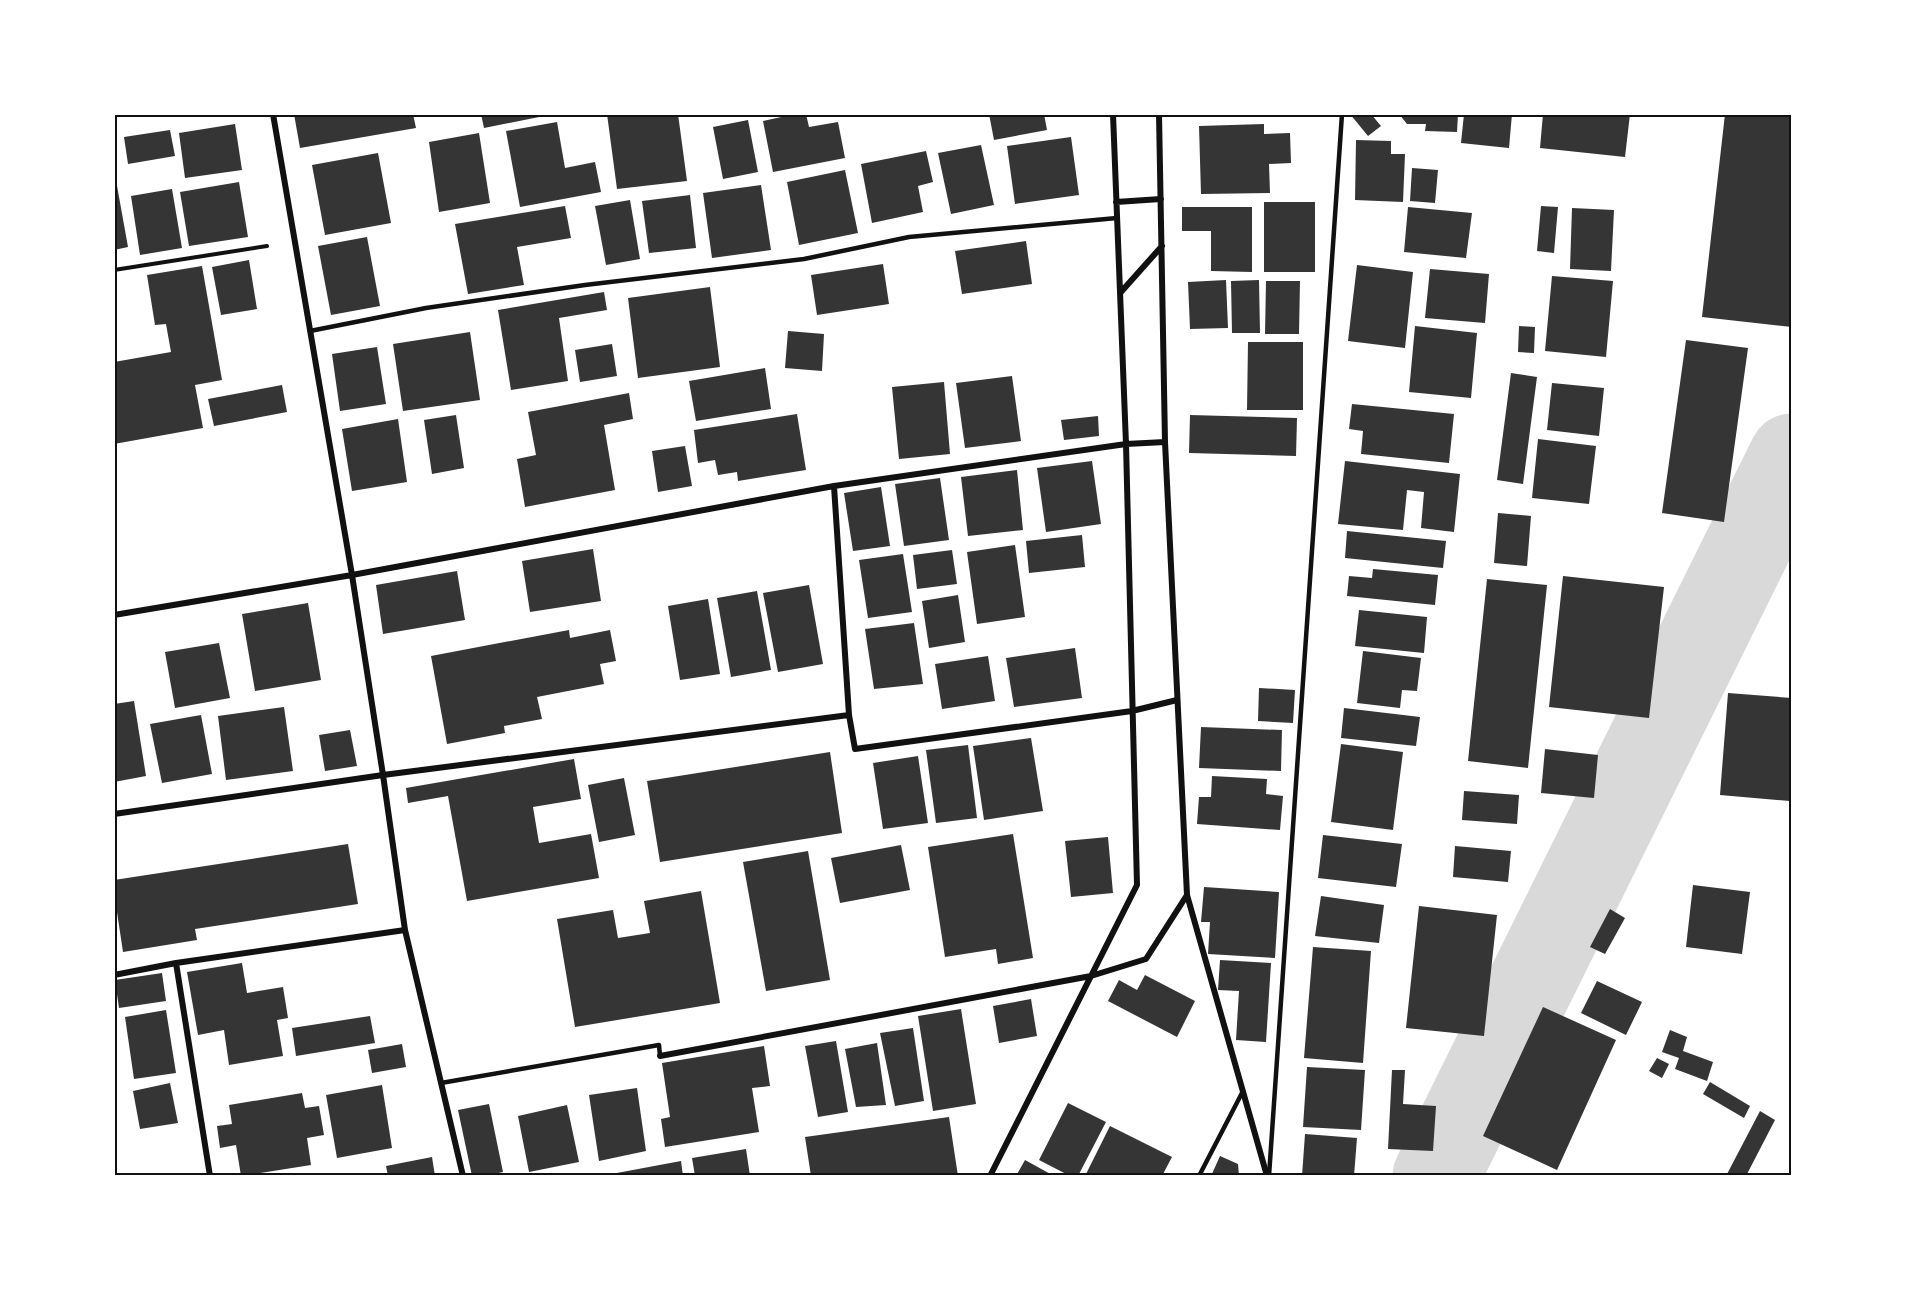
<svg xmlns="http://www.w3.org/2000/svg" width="1906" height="1290" font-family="'PT Sans',sans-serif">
  <rect width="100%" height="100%" fill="#fff"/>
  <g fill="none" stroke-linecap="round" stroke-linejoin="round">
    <path stroke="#d9d9d9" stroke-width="87" d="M1436 1176 1792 457"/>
  </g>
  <path fill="#353535" d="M294 114H413L416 128 300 148Z
    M481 114H549V115L484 128Z
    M607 114H678L687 181 617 189Z
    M795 114H806L809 127 838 122 845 158 773 172 763 121Z
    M989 114H1044L1047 130 994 140Z
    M1350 114H1371L1381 126 1368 136Z
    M1399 114H1458L1457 132 1425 131 1426 124H1407Z
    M1464 114H1512L1509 148 1461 143Z
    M1543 114H1630L1625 157 1540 148Z
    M1725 114H1792V327L1702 317Z
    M748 120 758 172 723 179 713 127Z
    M557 122 565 168 595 162 601 192 520 207 506 131Z
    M235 124 242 170 185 178 179 133Z
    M1264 124V134L1290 133 1291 163 1269 164 1270 193 1201 194 1199 126Z
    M170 130 175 156 128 164 124 137Z
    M479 133 490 203 439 212 429 142Z
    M1071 137 1079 195 1015 204 1007 146Z
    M1356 140 1391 141V154H1405L1403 202 1355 200Z
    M981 145 994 205 951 214 938 153Z
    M926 151 933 182 918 186 923 212 872 223 861 164Z
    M378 153 391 223 325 235 312 165Z
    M1412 168 1438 170 1435 203 1410 201Z
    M114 169 128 247 114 250Z
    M845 170 858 233 799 245 787 182Z
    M239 182 248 237 189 246 180 192Z
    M761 185 771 250 712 258 703 193Z
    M172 189 182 248 140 255 131 196Z
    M690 195 696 248 649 253 642 201Z
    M630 200 640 259 606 265 595 206Z
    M1264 202H1315V272H1264Z
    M565 206 571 238 517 247 524 285 468 294 455 224Z
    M1541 206 1558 207 1554 253 1537 251Z
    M1182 207H1252V272L1211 271V231H1182Z
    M1408 207 1472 213 1466 258 1404 252Z
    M1572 208 1614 210 1611 271 1570 269Z
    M367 237 380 306 331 315 318 246Z
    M1026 241 1032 284 962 294 955 251Z
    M249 260 257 309 221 315 212 267Z
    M883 264 889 304 817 315 811 275Z
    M1357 265 1413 272 1405 348 1348 341Z
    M202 266 222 380 195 385 203 428 114 444V362L171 352 166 324 155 325 147 275Z
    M1430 269 1489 274 1485 323 1425 318Z
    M1552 276 1613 281 1606 357 1545 351Z
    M1226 280 1228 328 1190 329 1188 282Z
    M1259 280 1260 333H1232L1231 281Z
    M1266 281H1300L1299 334H1265Z
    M710 287 720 367 638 378 628 298Z
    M604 292 607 310 559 318 568 381 511 390 498 310Z
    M1415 326 1477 333 1471 398 1409 392Z
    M1519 326 1535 327 1534 353 1518 352Z
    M788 331 824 334 822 371 785 368Z
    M470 332 480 400 403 411 393 344Z
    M1686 340 1748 348 1724 522 1662 513Z
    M1248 342H1303V410H1247Z
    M612 344 617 376 580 382 575 350Z
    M377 347 386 404 340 411 332 354Z
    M765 368 771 409 696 421 689 381Z
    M1511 373 1537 377 1523 484 1497 480Z
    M1012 376 1021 441 965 448 956 383Z
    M944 382 950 454 899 459 892 387Z
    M1552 383 1604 388 1599 436 1547 430Z
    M282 385 287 412 214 426 208 399Z
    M629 393 633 419 604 425 615 490 525 507 517 459 536 455 528 412Z
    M1352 404 1454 414 1449 463 1361 454 1363 431 1349 429Z
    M797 414 806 470 738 481 737 472 718 475 715 460 698 463 694 430Z
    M456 415 464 468 432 474 424 420Z
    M1190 415 1297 418 1296 456 1189 453Z
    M1098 416 1099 436 1064 440 1061 420Z
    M398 419 407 482 352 491 342 429Z
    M1538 439 1596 446 1589 504 1532 498Z
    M685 446 692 486 658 492 652 451Z
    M1092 461 1101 524 1046 532 1037 468Z
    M1345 461 1460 474 1454 532 1421 528 1424 492 1407 490 1403 530 1338 524Z
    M1017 470 1023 530 968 536 961 477Z
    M940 478 949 540 904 546 895 484Z
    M881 487 890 546 853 551 844 493Z
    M1498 513 1531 516 1527 566 1494 563Z
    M1347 531 1446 541 1443 568 1345 558Z
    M1082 535 1085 567 1029 573 1026 541Z
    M1015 545 1025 617 977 624 967 552Z
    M593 549 601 601 530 612 522 561Z
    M952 550 957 584 917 589 913 555Z
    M903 554 912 612 868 618 859 560Z
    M1373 569 1438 575 1435 605 1347 596 1349 576 1372 578Z
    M457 571 465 620 383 634 376 585Z
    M1563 576 1664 587 1649 718 1549 707Z
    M1487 579 1547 585 1528 768 1468 761Z
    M809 585 823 664 778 672 763 593Z
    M757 591 771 670 731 677 717 598Z
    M958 595 965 642 929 648 922 601Z
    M708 599 720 674 680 680 668 606Z
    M308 603 321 680 255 691 242 614Z
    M1359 610 1427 617 1424 653 1355 646Z
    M914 623 923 684 874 689 865 629Z
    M569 630 570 638 610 630 616 661 600 664 604 684 537 697 542 719 504 726 505 733 447 744 431 656Z
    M219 643 230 698 175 708 165 652Z
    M1075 648 1082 698 1014 707 1006 658Z
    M1363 651 1421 658 1417 691 1402 690 1400 708 1357 703Z
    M988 656 995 701 942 709 935 664Z
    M1259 688 1295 690 1293 723 1258 721Z
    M1728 693 1792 698V777L1790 801 1720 795Z
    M134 701 146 776 114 782V704Z
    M284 707 293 771 226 780 218 716Z
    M1344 708 1420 717 1416 746 1341 738Z
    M201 715 212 774 162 783 150 724Z
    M1201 727 1282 730 1281 771 1199 768Z
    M350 730 357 766 325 771 319 735Z
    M1031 738 1043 811 984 820 973 746Z
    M1341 744 1403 752 1393 830 1331 822Z
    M968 745 977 818 936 823 926 750Z
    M1545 749 1598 755 1594 798 1541 793Z
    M830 752 842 833 660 862 647 781Z
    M918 756 928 823 883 829 873 763Z
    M574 759 581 799 533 807 539 843 591 834 599 878 467 901 448 796 408 803 406 788Z
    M1212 776 1267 779 1266 794 1283 796 1280 830 1197 824 1199 797H1211Z
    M624 778 635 835 599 842 588 785Z
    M1464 791 1519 795 1517 824 1462 820Z
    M1013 834 1033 958 998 964 996 949 945 957 928 847Z
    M1323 835 1402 844 1396 887 1318 878Z
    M1108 837 1113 893 1071 897 1065 841Z
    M348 844 358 904 195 929 197 940 123 952 114 892V880Z
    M901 845 910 890 840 903 831 858Z
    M1455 846 1511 851 1508 882 1453 877Z
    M808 851 830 980 766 991 743 862Z
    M1693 885 1750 892 1742 954 1686 947Z
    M1204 887 1279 892 1275 958 1208 954 1210 922H1201Z
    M701 891 720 1003 575 1027 557 919 613 910 618 938 650 933 644 901Z
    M1321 896 1384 905 1379 943 1315 936Z
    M1419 906 1497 915 1484 1036 1406 1028Z
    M1610 909 1625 918 1605 954 1590 947Z
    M1313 947 1371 951 1363 1063 1304 1058Z
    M1220 960 1271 963 1266 1042 1236 1040 1239 991 1218 990Z
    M242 963 247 993 283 987 288 1018 277 1020 283 1056 229 1065 224 1030 198 1035 187 972Z
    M162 973 166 1001 119 1008 115 980Z
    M1145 975 1195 1001 1177 1037 1108 1001 1119 980 1137 990Z
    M1597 981 1642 1002 1626 1035 1581 1013Z
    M1031 999 1037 1036 999 1043 993 1006Z
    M1543 1007 1616 1040 1557 1170 1483 1136Z
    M961 1009 976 1104 933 1111 918 1016Z
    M166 1010 176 1073 134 1079 125 1017Z
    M370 1016 375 1043 296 1056 292 1028Z
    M913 1028 924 1101 895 1106 880 1033Z
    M1670 1030 1687 1037 1683 1051 1713 1062 1707 1081 1675 1069 1679 1058 1662 1052Z
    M836 1041 848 1112 818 1117 805 1046Z
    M877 1043 886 1105 856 1107 845 1049Z
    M402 1044 406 1067 372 1073 368 1050Z
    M764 1046 770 1086 752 1088 759 1132 665 1147 661 1119 670 1117 662 1063Z
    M1657 1058 1669 1064 1662 1078 1649 1071Z
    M1307 1067 1365 1070 1361 1130 1303 1127Z
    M1392 1070H1405L1403 1104 1436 1106 1433 1151 1388 1149Z
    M1710 1082 1750 1106 1744 1118 1703 1094Z
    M170 1083 178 1123 140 1129 133 1091Z
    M382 1085 392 1148 337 1158 326 1095Z
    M637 1088 646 1151 599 1161 589 1095Z
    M302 1093 305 1108 319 1106 324 1135 307 1138 311 1165 241 1176 236 1145 220 1148 217 1126 232 1124 229 1105Z
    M1068 1103 1106 1122 1078 1176H1070L1039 1160Z
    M489 1104 503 1172 485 1176H472L458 1110Z
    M567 1105 579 1162 529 1172 518 1116Z
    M1760 1111 1775 1120 1746 1176H1726Z
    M949 1117 958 1176H811L805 1137Z
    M1110 1126 1172 1157 1162 1176H1085Z
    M1305 1134 1357 1138 1354 1176H1302Z
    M746 1149 750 1176H695L692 1158Z
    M1220 1156 1238 1164 1239 1176H1211Z
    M432 1157 435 1176H388L386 1166Z
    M1025 1160 1054 1176H1016Z
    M681 1161 683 1176H606V1175Z"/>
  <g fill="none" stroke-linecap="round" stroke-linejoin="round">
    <path stroke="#111" stroke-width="4" d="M114 270 267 246"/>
    <path stroke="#111" stroke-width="4.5" d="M310 331 426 308 585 285 804 259 909 237 1117 218
      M441 1083 659 1045 660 1056
      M1199 1176 1243 1091
      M1269 1176 1342 114"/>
    <path stroke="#111" stroke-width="6" d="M273 114 352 575 383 775 405 930 463 1176
      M1159 114 1165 442 1187 895 1267 1176
      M1116 202 1161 199
      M1121 292 1162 246
      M114 615 352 575 834 486 1126 444 1165 442
      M849 715 855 749 1132 711 1177 700
      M114 814 383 775 849 715 834 486
      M176 963 210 1176
      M114 975 176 963 405 930
      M660 1056 1091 976 1146 959 1187 895
      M990 1176 1137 885 1126 444 1113 114"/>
  </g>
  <rect width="1906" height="1290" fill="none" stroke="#ffffff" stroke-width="231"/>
  <rect x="116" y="116" width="1674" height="1058" fill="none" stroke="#111" stroke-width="2"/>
</svg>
